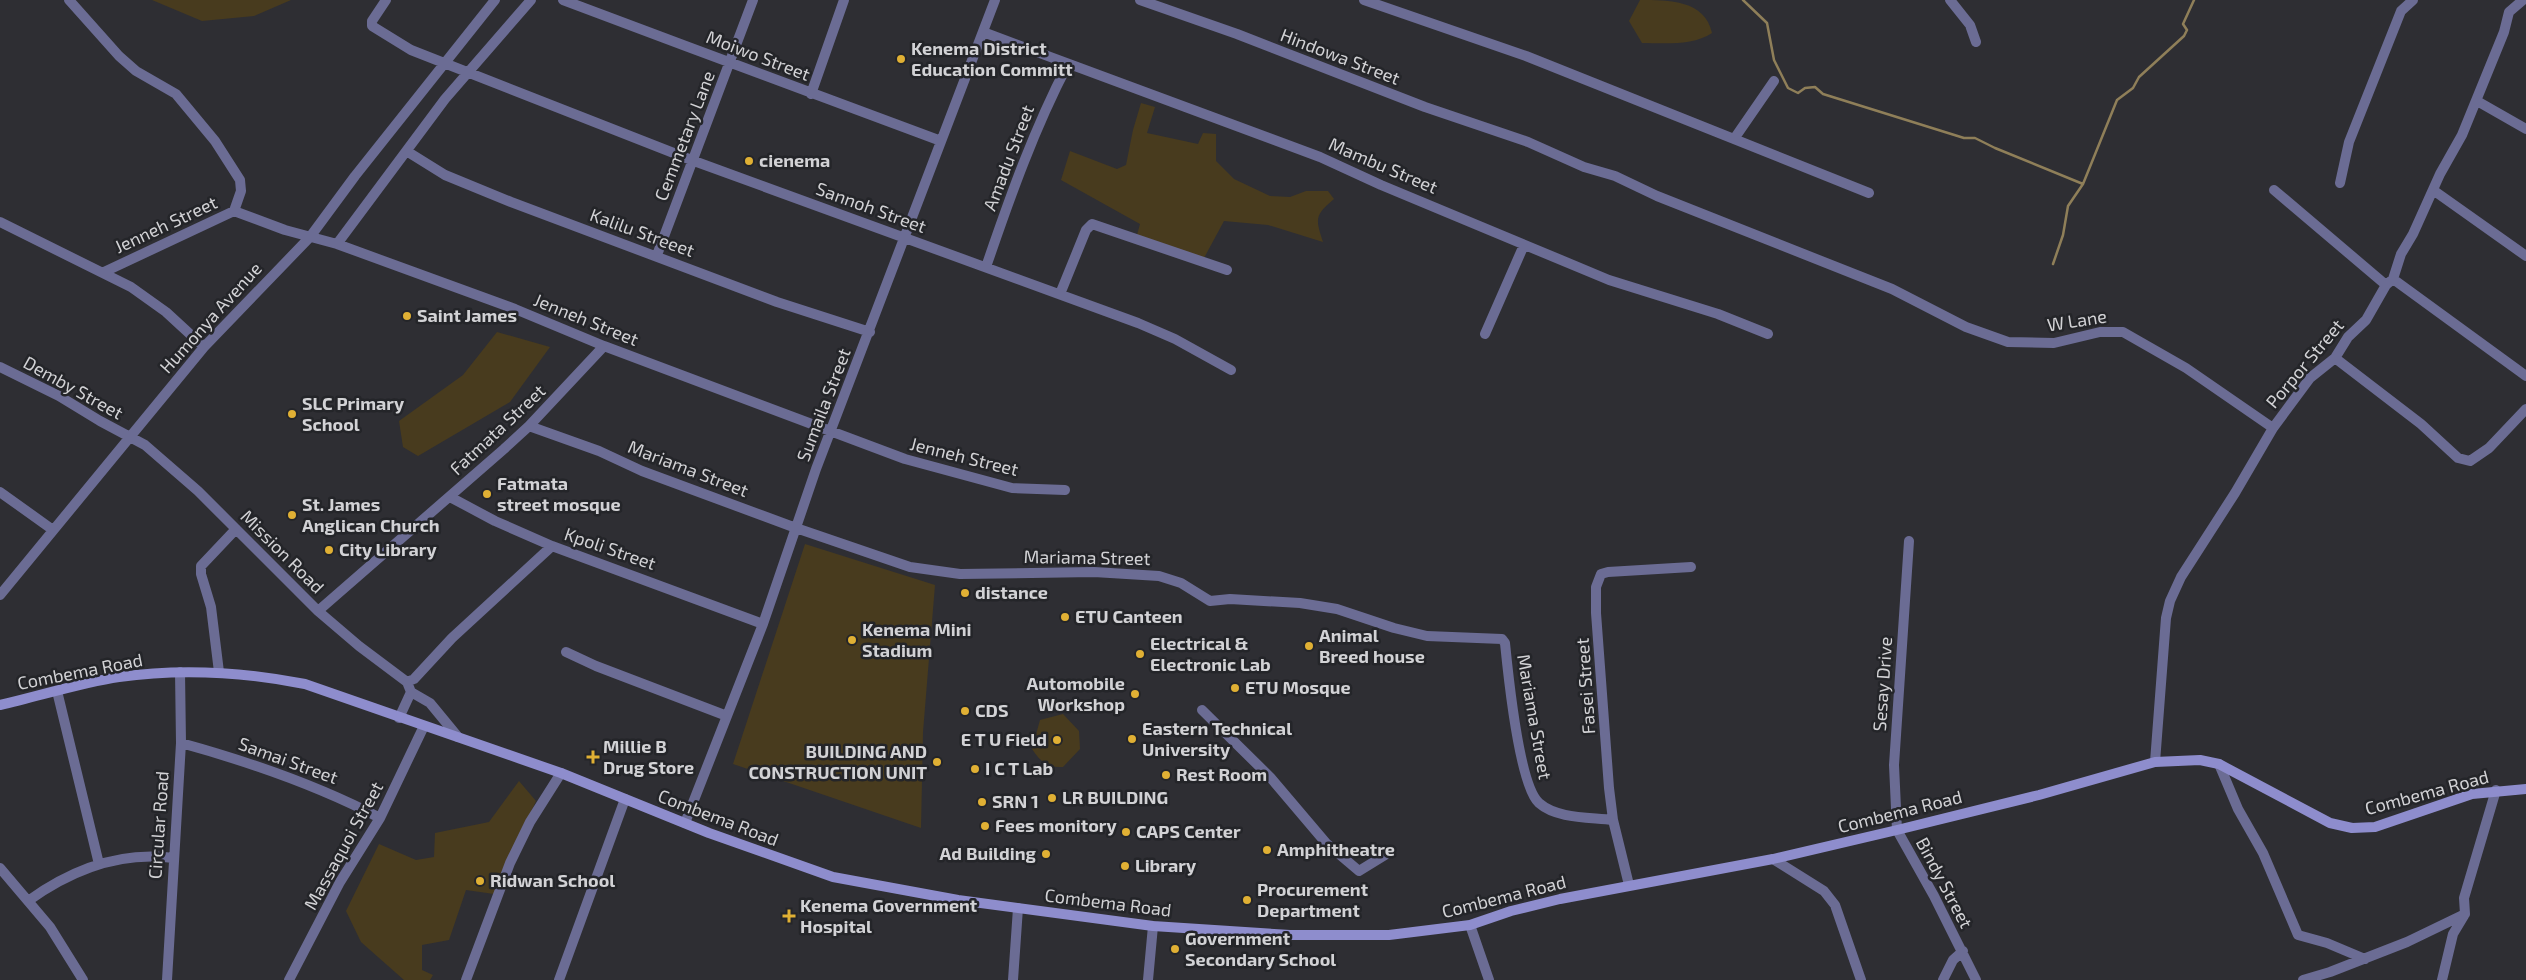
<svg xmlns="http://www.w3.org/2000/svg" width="2526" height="980" font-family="'Exo 2',sans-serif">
  <rect width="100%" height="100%" fill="#2e2e33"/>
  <path fill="#483b1e" d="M152 0H291L254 16 202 21Z
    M1640 0C1669 0 1705 0 1712 33 1693 46 1664 43 1642 43L1629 21Z
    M1141 103 1155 107 1147 133 1198 144 1203 133 1216 134V161L1234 179 1270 196 1290 197 1306 191H1328L1334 199C1315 215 1315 218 1323 242L1268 225 1224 221 1204 258 1137 235 1140 224 1061 180 1070 151 1117 169 1126 165 1133 130Z
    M497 332 550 347 510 402 418 456 403 447 399 421 463 375Z
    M805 544 935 585 923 732 921 828 733 764Z
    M1063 714 1079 731 1080 749 1063 767C1047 768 1040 761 1032 749L1040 720Z
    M519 781 536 801 494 894 466 890 449 940 422 945V970L433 975 430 980H404L361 942 346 911 379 844 416 860 434 857 435 833 489 822Z"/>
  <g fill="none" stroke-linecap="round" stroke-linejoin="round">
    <path stroke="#8f7f59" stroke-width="2.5" d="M1743 0 1767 23 1774 60 1788 88 1798 93 1805 88 1815 87 1823 94 1964 138H1975L1995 148 2083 184
      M2053 264 2063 235 2068 206 2083 184 2117 100 2133 88 2139 77 2184 36 2187 30 2183 24 2194 0"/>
    <path stroke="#6b6c94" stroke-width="10" d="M69 0 119 56 136 71 176 94 215 141 240 180 241 191 234 211
      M386 0 372 21V26L411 50 694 161 1138 323 1175 339 1231 370
      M563 0C689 47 815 95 941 141
      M1140 0 1237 34 1425 107 1528 142 1584 167 1615 176 1657 196 1892 289 1966 327 2008 342 2054 343 2100 332H2123L2186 368 2273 428
      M1364 0 1526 56 1869 193
      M1950 0 1970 25 1976 42
      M983 32 1320 157 1381 185 1609 280 1718 314 1768 334
      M811 94 844 0
      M2477 101 2526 129
      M1734 139 1774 81
      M408 152 445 175 511 202 777 302 870 332
      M2340 183 2349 142 2401 11 2413 0
      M2274 190 2386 285
      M2433 190 2526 256
      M0 222 131 287 166 312 204 347
      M337 244 445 99 531 0
      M657 255 753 0
      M986 267C1010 197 1034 129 1068 64
      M104 272 234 211 285 230 337 244 515 309 604 346 905 459 1012 488 1065 490
      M2393 279 2526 376
      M1060 294 1086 230 1092 224 1227 270
      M1485 334 1524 245
      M2335 358 2421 424 2458 458 2470 461 2489 448 2526 409
      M0 367 59 396 100 421 145 445 198 491 318 611 359 646 407 682 411 692
      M529 426 599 451 642 471 796 528 910 567 960 574 1094 572 1159 576 1181 583 1210 601 1230 599 1300 603 1337 609 1394 628 1427 636 1502 639 1505 643C1508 673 1519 785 1539 803 1557 819 1590 817 1613 820
      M0 492 53 530
      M450 497 495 521 552 546 763 624
      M1909 541 1894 765 1897 830 1934 896 1976 980
      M0 595 204 347 310 237 355 176 495 0
      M318 611 504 449 529 426 604 346
      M566 652 596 666 727 716
      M219 672 211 607 201 574V566L236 529
      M407 682 414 679 452 638 552 546
      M57 691 99 864
      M411 692 430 703 458 737
      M1202 710 1270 777 1326 843 1359 871 1385 855
      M399 718 411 692
      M181 743C250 762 317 785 380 818
      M2155 762 2166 618 2170 601 2181 577 2235 493 2273 428 2310 378 2335 358 2348 337 2366 320 2386 285 2393 279 2401 254 2413 234 2440 174 2462 135 2504 32 2509 12 2523 0
      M2219 764 2238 809 2263 853 2298 935 2327 943 2365 959
      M685 823 763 624 816 469 995 0
      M1773 859 1824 891 1835 905 1861 980
      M0 868 50 927 83 980
      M1629 885 1613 820 1609 788 1596 613V587L1601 574 1608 572 1691 567
      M28 901C71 870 119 851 173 858
      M1470 925 1489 980
      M167 980 181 743 180 672
      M289 980 340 882 380 818 424 726
      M466 980 510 863 530 822 561 773
      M559 980 625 799
      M1013 980 1018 908
      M1148 980 1153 926
      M1943 980 1953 960 1963 951
      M2303 980 2330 972 2407 942 2465 914
      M2442 980 2453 934 2465 914 2464 898 2496 790"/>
    <path stroke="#8e8dcd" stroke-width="10" d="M0 705C40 696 79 683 119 677 182 668 244 672 305 684L561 773 709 833 833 877 958 900 1153 926 1290 935H1389L1470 925 1511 911 1560 899 1773 859 1897 830 2039 795 2155 762 2200 760 2219 764 2330 823 2352 828 2375 827 2472 794 2526 789"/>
  </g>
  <g fill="#e0b034" stroke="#242529" stroke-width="2">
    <circle cx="901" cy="59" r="5"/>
    <circle cx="749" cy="161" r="5"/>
    <circle cx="407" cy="316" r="5"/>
    <circle cx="292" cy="414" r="5"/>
    <circle cx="487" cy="494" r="5"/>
    <circle cx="292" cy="515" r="5"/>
    <circle cx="329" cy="550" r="5"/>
    <circle cx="965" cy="593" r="5"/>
    <circle cx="1065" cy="617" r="5"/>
    <circle cx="852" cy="640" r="5"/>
    <circle cx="1309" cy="646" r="5"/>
    <circle cx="1140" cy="654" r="5"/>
    <circle cx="1235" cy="688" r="5"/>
    <circle cx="1135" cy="694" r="5"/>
    <circle cx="965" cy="711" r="5"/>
    <circle cx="1132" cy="739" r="5"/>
    <circle cx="1057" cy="740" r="5"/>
    <path d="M590.5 749.5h5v5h5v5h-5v5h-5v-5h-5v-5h5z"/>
    <circle cx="937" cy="762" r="5"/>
    <circle cx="975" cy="769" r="5"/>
    <circle cx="1166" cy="775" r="5"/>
    <circle cx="1052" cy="798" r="5"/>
    <circle cx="982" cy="802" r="5"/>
    <circle cx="985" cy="826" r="5"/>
    <circle cx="1126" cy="832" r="5"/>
    <circle cx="1267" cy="850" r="5"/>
    <circle cx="1046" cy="854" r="5"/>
    <circle cx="1125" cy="866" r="5"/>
    <circle cx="480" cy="881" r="5"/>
    <circle cx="1247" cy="900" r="5"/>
    <path d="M786.5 908.5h5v5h5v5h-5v5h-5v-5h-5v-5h5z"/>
    <circle cx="1175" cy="949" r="5"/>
  </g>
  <g text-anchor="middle" stroke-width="5" stroke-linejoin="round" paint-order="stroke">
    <g font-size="18" font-weight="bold" fill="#d2d2d5" stroke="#242529" text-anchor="start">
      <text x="911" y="55">Kenema District<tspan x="911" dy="21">Education Committ</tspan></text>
      <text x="759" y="167">cienema</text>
      <text x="417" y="322">Saint James</text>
      <text x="302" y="410">SLC Primary<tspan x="302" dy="21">School</tspan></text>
      <text x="497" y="490">Fatmata<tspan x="497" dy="21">street mosque</tspan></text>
      <text x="302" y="511">St. James<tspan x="302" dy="21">Anglican Church</tspan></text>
      <text x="339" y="556">City Library</text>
      <text x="975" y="599">distance</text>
      <text x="1075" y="623">ETU Canteen</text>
      <text x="862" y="636">Kenema Mini<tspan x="862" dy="21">Stadium</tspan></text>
      <text x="1319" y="642">Animal<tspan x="1319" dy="21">Breed house</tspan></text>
      <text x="1150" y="650">Electrical &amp;<tspan x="1150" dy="21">Electronic Lab</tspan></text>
      <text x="1125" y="690" text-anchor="end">Automobile<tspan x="1125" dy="21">Workshop</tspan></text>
      <text x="1245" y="694">ETU Mosque</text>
      <text x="975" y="717">CDS</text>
      <text x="1142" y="735">Eastern Technical<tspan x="1142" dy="21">University</tspan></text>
      <text x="1047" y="746" text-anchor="end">E T U Field</text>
      <text x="603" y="753">Millie B<tspan x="603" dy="21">Drug Store</tspan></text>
      <text x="927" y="758" text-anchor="end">BUILDING AND<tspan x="927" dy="21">CONSTRUCTION UNIT</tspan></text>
      <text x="985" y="775">I C T Lab</text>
      <text x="1176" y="781">Rest Room</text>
      <text x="1062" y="804">LR BUILDING</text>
      <text x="992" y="808">SRN 1</text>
      <text x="995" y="832">Fees monitory</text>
      <text x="1136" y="838">CAPS Center</text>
      <text x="1277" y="856">Amphitheatre</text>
      <text x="1036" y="860" text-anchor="end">Ad Building</text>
      <text x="1135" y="872">Library</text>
      <text x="490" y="887">Ridwan School</text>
      <text x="1257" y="896">Procurement<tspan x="1257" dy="21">Department</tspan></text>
      <text x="800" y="912">Kenema Government<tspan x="800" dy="21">Hospital</tspan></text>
      <text x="1185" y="945">Government<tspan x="1185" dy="21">Secondary School</tspan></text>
    </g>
    <g font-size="18" fill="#d2d2d5" stroke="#242529">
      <text transform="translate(758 56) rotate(21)" y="6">Moiwo Street</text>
      <text transform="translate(1340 57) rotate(21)" y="6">Hindowa Street</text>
      <text transform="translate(685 136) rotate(-69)" y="6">Cemmetary Lane</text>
      <text transform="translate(1009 158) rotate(-69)" y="6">Amadu Street</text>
      <text transform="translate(1383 166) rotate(23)" y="6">Mambu Street</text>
      <text transform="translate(871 208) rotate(20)" y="6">Sannoh Street</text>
      <text transform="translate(166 225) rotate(-25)" y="6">Jenneh Street</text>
      <text transform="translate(642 233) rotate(20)" y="6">Kalilu Streeet</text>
      <text transform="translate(211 318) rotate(-48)" y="6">Humonya Avenue</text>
      <text transform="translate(586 320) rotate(22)" y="6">Jenneh Street</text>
      <text transform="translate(2077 321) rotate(-9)" y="6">W Lane</text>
      <text transform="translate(2305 364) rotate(-50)" y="6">Porpor Street</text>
      <text transform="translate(73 388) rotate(29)" y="6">Demby Street</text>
      <text transform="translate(824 405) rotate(-69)" y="6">Sumaila Street</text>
      <text transform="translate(498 430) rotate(-43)" y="6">Fatmata Street</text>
      <text transform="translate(964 457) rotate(14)" y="6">Jenneh Street</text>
      <text transform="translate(688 469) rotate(21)" y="6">Mariama Street</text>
      <text transform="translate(610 549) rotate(19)" y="6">Kpoli Street</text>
      <text transform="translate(282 552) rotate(45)" y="6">Mission Road</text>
      <text transform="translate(1087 558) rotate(1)" y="6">Mariama Street</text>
      <text transform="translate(80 672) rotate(-11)" y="6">Combema Road</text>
      <text transform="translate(1883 684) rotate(-86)" y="6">Sesay Drive</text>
      <text transform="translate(1586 686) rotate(-94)" y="6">Fasei Street</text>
      <text transform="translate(1534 717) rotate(80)" y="6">Mariama Street</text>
      <text transform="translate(288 761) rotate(20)" y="6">Samai Street</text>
      <text transform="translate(2427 793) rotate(-15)" y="6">Combema Road</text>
      <text transform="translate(1900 812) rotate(-14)" y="6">Combema Road</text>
      <text transform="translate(718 818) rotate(21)" y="6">Combema Road</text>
      <text transform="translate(159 825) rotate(-86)" y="6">Circular Road</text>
      <text transform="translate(344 846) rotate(-61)" y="6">Massaquoi Street</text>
      <text transform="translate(1944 883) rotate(62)" y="6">Bindy Street</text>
      <text transform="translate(1504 897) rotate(-14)" y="6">Combema Road</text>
      <text transform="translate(1108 903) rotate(7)" y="6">Combema Road</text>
    </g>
  </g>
</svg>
